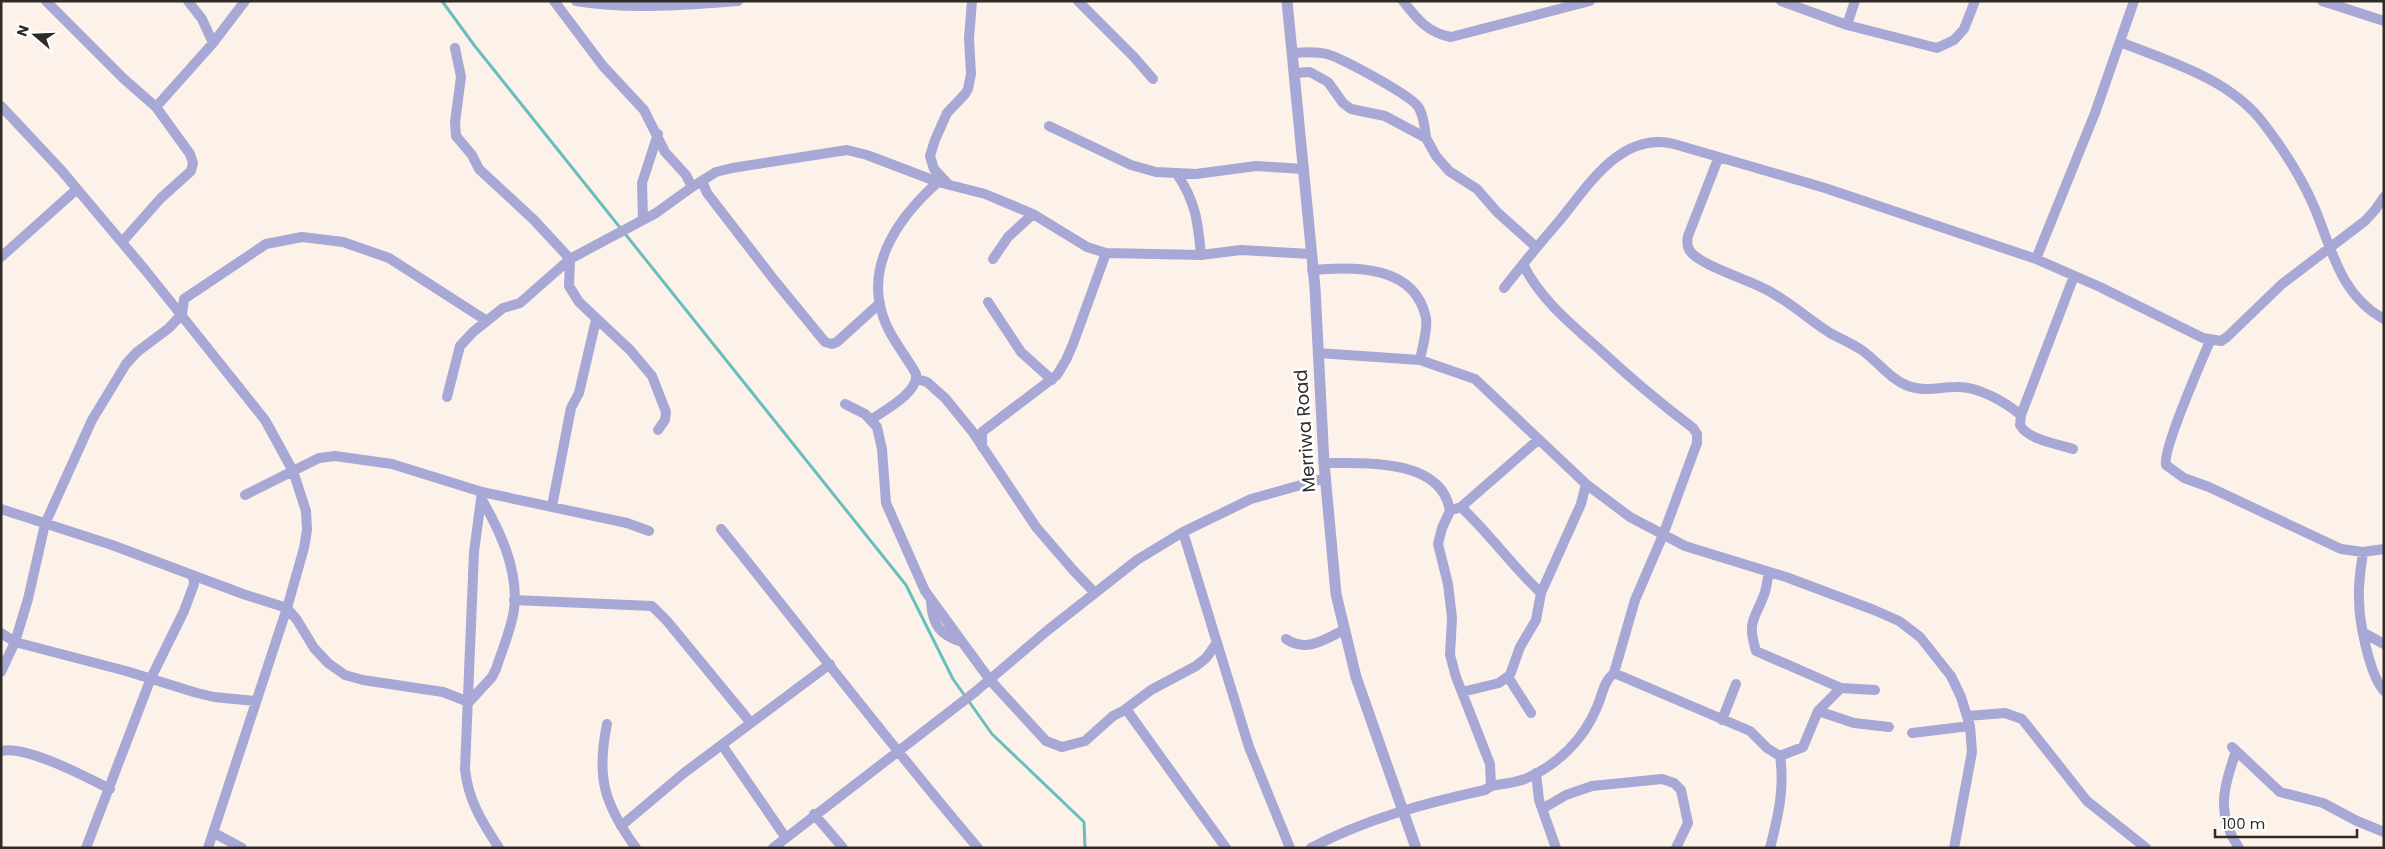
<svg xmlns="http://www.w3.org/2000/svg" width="2385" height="849" font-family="Poppins,sans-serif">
  <rect width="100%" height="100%" fill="#fdf2e9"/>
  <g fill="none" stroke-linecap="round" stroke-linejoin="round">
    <path stroke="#69bebe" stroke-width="3" d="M442 1 474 45 906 585 953 679 992 734 1084 822 1085 848"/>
    <path stroke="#a7a8d5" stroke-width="10" d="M46 1 124 79 156 107 190 154 193 163 191 171 161 198 122 242
      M188 1 202 19 213 43
      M554 1 603 66 644 110 665 152 686 175 692 187
      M576 1C629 10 684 5 738 1
      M1078 1 1134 57 1153 79
      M1403 1C1417 19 1428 33 1451 37L1590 1
      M1781 1 1847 25 1937 48 1954 40 1964 29 1975 1
      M2322 1 2384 21
      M1847 25 1855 1
      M2120 42C2171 62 2230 79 2264 124 2283 149 2303 180 2315 209 2332 250 2341 296 2384 319
      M455 48 461 77 455 122 456 136 472 155 479 169 534 220 570 259 569 286 579 302 630 350 652 376 666 412 665 420 658 430
      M1293 53C1304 52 1316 51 1327 54 1343 59 1413 96 1419 108 1424 117 1425 128 1426 138
      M1295 73 1310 72 1328 82 1343 103 1351 109 1385 116 1426 138 1436 156 1449 171 1477 189 1497 212 1536 247
      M1 106 61 170 146 271 265 420 293 471 306 511 307 530 304 548 287 608 208 848
      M156 107 213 43 245 1
      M1049 126 1131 165 1156 172 1196 174 1256 166 1304 169
      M1718 159 1688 236C1687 241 1687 247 1690 251 1699 265 1750 280 1767 290 1790 302 1808 319 1830 333 1841 339 1853 344 1863 351 1878 362 1890 379 1908 386 1924 392 1940 387 1956 387 1978 386 2005 402 2021 415
      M1177 174C1196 202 1198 223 1201 255
      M702 181 707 193 775 281 825 342 832 344 837 342 880 303
      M948 184 934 169 930 156 935 140 947 113 965 94 968 89 971 74 969 38 972 1
      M643 219 642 183 658 134
      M1 257 77 189
      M993 259 1008 237 1033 214
      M2036 259 2095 113 2134 1
      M1312 270C1354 266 1415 265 1426 318 1428 330 1422 348 1420 360
      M1504 288C1522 265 1541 242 1560 220 1588 186 1621 131 1674 144L1825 188 2036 259 2100 287 2203 338 2221 341 2227 337 2282 284 2365 221 2375 210 2384 197
      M988 302 1021 352 1052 380
      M2210 341C2202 360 2162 451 2166 465L2184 478 2209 487 2341 549 2363 552 2384 549
      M1318 353 1420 360 1475 379 1586 484 1630 517 1685 546 1786 577 1874 610 1899 621 1920 637 1951 676 1961 697 1970 726 1972 752 1954 848
      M917 379 927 382 945 398 972 431 1036 527 1073 570 1095 593
      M447 397 460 346 473 332 503 308 520 303 570 259 656 213 692 187 716 172 732 168 847 150 867 155 938 182 985 194 1033 214 1087 247 1106 253 1201 255 1241 250 1311 254
      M845 404 865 414 877 427 882 449 886 503 925 591 990 680 1046 741 1062 747 1085 741 1113 716 1123 711 1151 690 1196 666 1206 658 1216 644
      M872 419C885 410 919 392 916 374 905 354 888 335 882 313 866 261 902 214 938 182
      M982 447V432L1057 375 1066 360 1073 344 1106 253
      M2073 449C2058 444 2028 440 2020 425L2021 415 2074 276
      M482 492 474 552 465 769C468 800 482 822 499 848
      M245 495 319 458 335 456 392 464 482 492 627 523 649 531
      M552 506 571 408 579 393 596 320
      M1461 507C1490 534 1512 566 1541 593
      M1 509 112 545 243 594 287 608 297 620 314 648 328 663 345 675 363 680 443 692 466 701
      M1455 509 1461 507 1538 440
      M721 529C807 635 889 744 978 848
      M1183 532 1249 747 1290 848
      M2363 552C2361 568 2358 583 2359 599 2359 621 2369 674 2384 691
      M1769 572C1767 579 1767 588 1764 595 1754 621 1747 621 1756 651L1841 688 1875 690
      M514 600 652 606 667 621 751 723
      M931 601C932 625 940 635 962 642
      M1 633 15 642 126 671 197 693 214 697 255 701
      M2364 633 2384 644
      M1286 639C1307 653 1325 639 1344 630
      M1 672 15 642 28 599 45 524 92 420 126 364 137 352 169 328 182 314 184 299 266 244 302 237 343 242 389 258 487 321
      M1614 673 1750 731 1767 748 1780 756C1785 788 1778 817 1770 848
      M1508 677 1531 713
      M1462 692 1499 683 1510 675 1520 647 1536 620 1541 593 1581 504 1586 484
      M469 702 492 677 496 669C502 650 511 630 514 610 519 570 500 531 481 498
      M1126 709 1226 848
      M1818 711 1854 723 1889 727
      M1967 716 2005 713 2022 719 2087 801 2146 848
      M1722 720 1736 684
      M607 724C596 777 604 804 636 848
      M1912 733 1970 726
      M722 745 786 838
      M2232 747 2280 792 2323 803 2357 821 2384 832
      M1 751C26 745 86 777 110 789
      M2236 751C2224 788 2215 813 2239 848
      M1780 756 1803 747 1818 711 1841 688
      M1536 773 1539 800 1556 848
      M1491 786C1502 784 1514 783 1525 779 1558 765 1584 739 1597 707 1603 694 1603 682 1614 673L1635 600 1663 535 1697 443V434L1693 428C1660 403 1629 377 1599 349 1571 324 1539 298 1523 264
      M1542 809 1566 795 1592 786 1662 779 1674 783 1681 790 1688 823 1676 848
      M814 814 843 848
      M621 826 684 773 830 664
      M214 833 242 848
      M86 848 151 678 184 611 194 584 193 575
      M773 848 975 692 1048 630 1137 560 1183 532 1251 499 1326 478
      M1311 848C1365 819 1426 803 1485 790L1491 786 1490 764 1456 677 1450 655 1452 618 1448 584 1438 544 1442 528 1450 511C1442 458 1364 463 1324 463"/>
    <path stroke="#a7a8d5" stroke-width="11" d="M1287 1 1315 288 1324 463 1336 594 1356 677 1416 848"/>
  </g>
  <g text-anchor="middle" stroke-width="5" stroke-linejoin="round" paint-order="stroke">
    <g font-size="18" fill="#2f2b27" stroke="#fff">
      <text transform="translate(1305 431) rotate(-94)" y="6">Merriwa Road</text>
    </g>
  </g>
  <rect width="2385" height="849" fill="none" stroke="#2f2b27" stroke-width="5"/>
  <g transform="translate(35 35) rotate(289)" stroke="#ffffff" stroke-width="4" paint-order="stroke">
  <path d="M0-4L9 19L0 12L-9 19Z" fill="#2f2b27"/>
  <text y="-8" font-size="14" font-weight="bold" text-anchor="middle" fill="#2f2b27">N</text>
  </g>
  <path d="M2215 829v8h142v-8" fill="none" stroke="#2f2b27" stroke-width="2.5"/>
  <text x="2222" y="829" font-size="15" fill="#2f2b27" stroke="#ffffff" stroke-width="4" paint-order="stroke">100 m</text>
</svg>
